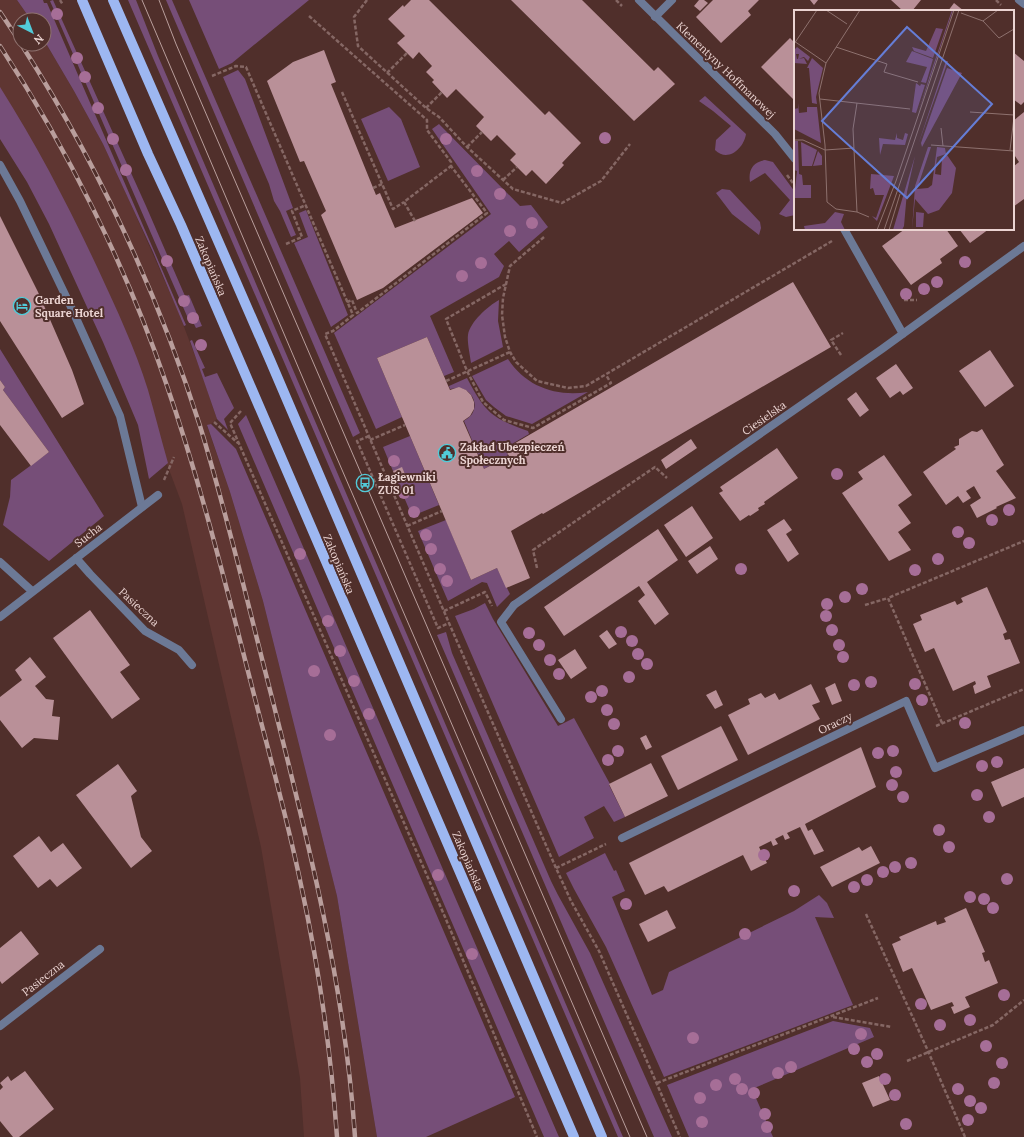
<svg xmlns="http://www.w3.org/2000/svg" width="1024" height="1137" font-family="Lora,serif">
  <rect width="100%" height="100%" fill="#502f2b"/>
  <path fill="#5f3632" d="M0 0H17L31 20H20V44H44V40L74 91 103 144 129 200 178 311 200 369 217 419 211 424 207 426 230 492 263 601 337 896 377 1137H304L300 1078 261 847 182 504 121 342 0 131Z"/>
  <path fill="#764e78" d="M17 0H43L44 3H47L186 325 184 326 153 252 103 144 74 91 44 40V20H31Z
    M53 0 146 206 185 296 189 295 202 326 196 328 193 322 190 323 50 1Z
    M128 0H136L158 56 623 1137H618Z
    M166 0H172L360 433 353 437Z
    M189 0H309L232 63 219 69Z
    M238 70 245 79 293 208 286 211 296 235 291 237 280 211 274 201 269 184 223 77Z
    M0 87C38 147 68 205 98 269 116 308 135 348 148 390 155 414 161 439 168 463L149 479 138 425 103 342 49 224 27 182 0 139Z
    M705 96 746 134C744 148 728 163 715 150L716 140 731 126 713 111 699 101Z
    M389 107 401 119 420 167 388 181 361 119Z
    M439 124 520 206 531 205 548 227 519 252 509 241 494 254 504 266 499 277 430 316 454 372 444 376 427 337 377 358 402 417 376 429 334 333 491 214 432 129Z
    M765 160 773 162 795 192V215L786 217 779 214 790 200 765 173 750 182C748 170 753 162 765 160Z
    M722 189 730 190 760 222 761 228 759 235 732 214 716 193Z
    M306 210 348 315 331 327 294 243 308 237 299 213Z
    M499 300 498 321 503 347 471 363C470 355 467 342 468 335 470 322 488 306 499 300Z
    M192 340 205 368 202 369 205 377 217 373 234 408 224 419 228 430 217 419 190 341Z
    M0 349 104 516 49 561 3 525 10 497 11 480 49 452 3 390 5 387 0 380Z
    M508 359C526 387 557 397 588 392L532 424 506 416 494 407 486 400 472 376Z
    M467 378C485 412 491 418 528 431L529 434 505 448 508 455 484 469 464 421C468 418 473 415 474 409 477 400 469 389 460 388 457 387 453 389 450 389L449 386Z
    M246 415 559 1137H544L238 424Z
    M211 424 236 449 515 1097 426 1137H377L337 896 263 601 230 492 207 425Z
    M410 436 439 505 412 516 398 483 407 478 402 468 393 471 383 447Z
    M446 520 471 580 497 568 510 594 497 607 487 583 482 582 448 601 418 531Z
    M485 603 493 619 558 726 574 718 610 784 609 785 625 817 614 822 604 806 584 817 594 838 559 857 455 616 474 609Z
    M446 632 452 653 551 881 558 895 590 953 672 1137H654L437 635Z
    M605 853 614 871 616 870 625 891 612 897 652 995 663 990 669 972 794 911 819 895 827 903 834 918 815 917 853 1005 664 1077 606 947 574 889 566 873Z
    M833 1021 870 1028 874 1037 752 1089 773 1137H689L667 1085Z"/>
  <path fill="#b99098" d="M411 0H429L545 115 549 111 581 143 562 163 564 165 546 184 532 170 526 176 510 160 516 154 497 135 491 141 476 126 484 117 456 89 447 98 432 82 434 80 426 72 432 66 419 52 413 59 397 43 405 36 388 19 403 5 404 7Z
    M511 0H582L654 71 658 67 675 84 634 121Z
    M699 0H704L708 3 700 11 694 6Z
    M713 0H759L748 11 751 15 721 43 696 17Z
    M810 0H818L814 5Z
    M891 0H921L912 11H903Z
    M954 3 964 11H948Z
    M790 38 795 43V101L761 67Z
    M324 50 336 82 331 84 376 195 380 193 395 228 472 198 483 213 383 288 357 300 321 215 326 211 304 161 300 162 267 81 293 62Z
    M1013 52 1024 61V102L1021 105 1013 99Z
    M1024 112V199L1013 207V167L1019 162 1013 153V121Z
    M0 216 38 292 72 370 84 404 62 418 0 321Z
    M905 229H946L958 246 940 259 942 263 911 285 882 246Z
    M959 229H989L970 243Z
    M793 282 831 347 543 514 542 513 511 531 530 578 506 588 497 568 471 580 377 358 427 337 450 390 459 387 466 390 471 395 474 402V409L470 416 463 421 484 469 509 456 505 449Z
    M990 350 1014 386 985 407 959 371Z
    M896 364 913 388 903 395 900 391 890 398 876 378Z
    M0 380 5 387 3 390 49 452 31 466 0 425Z
    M856 392 869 410 860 417 847 399Z
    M982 429 1004 465 996 471 1016 498 996 507 997 508 977 518 970 505 981 498 974 486 966 491 971 498 963 503 958 496 946 505 923 472 956 449 954 447 959 445V439L972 431 977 432Z
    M691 439 697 448 666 469 661 460Z
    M777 448 798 478 764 502 765 504 758 508 759 510 750 516 749 515 740 521 719 493 723 491 720 487Z
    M884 455 912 495 898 505 911 523 898 532 911 550 889 561 842 493 863 479 858 472Z
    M402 467 407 479 398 483 393 471Z
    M692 506 713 538 686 557 664 525Z
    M784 519 792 530 786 534 799 554 788 562 767 530Z
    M658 529 678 560 647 582 669 614 655 625 638 601 645 595 639 586 564 636 544 607Z
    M710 546 718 559 697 574 688 561Z
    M987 587 1007 632 1003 634 1005 640 1010 639 1020 663 987 676 991 687 975 694 973 686 976 684 975 681 953 691 934 648 925 652 913 624 922 620 920 615 955 601 957 605 963 602 961 598Z
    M90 610 130 665 120 672 140 699 112 719 53 638Z
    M607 630 617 644 609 649 599 636Z
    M575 649 587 668 571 679 558 660Z
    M30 657 46 677 35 686 46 699 54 700 52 716 60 717 58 740 34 738 22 748 0 720V697L22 680 15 670Z
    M835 683 842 701 832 705 825 688Z
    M811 684 820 702 812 705 820 719 748 755 728 715 750 704 748 699 761 693 765 698 775 693 779 700Z
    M716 690 723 705 715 709 706 695Z
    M721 726 738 760 678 790 661 756Z
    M646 735 652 747 646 750 640 738Z
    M861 747 876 787 805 824 808 831 812 829 824 851 814 855 800 827 787 833 790 838 785 840 783 835 775 839 778 844 773 846 771 841 759 847 767 863 751 871 743 855 668 892 664 886 645 895 629 863Z
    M651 763 668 796 625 817 609 784Z
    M118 764 137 791 131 796 141 837 152 851 131 868 76 795Z
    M1024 768V797L1002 807 991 782Z
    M39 836 51 852 63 843 82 868 57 887 50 879 38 888 13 856Z
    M871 846 880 863 832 887 820 867 859 847 862 851Z
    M966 908 985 952 982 953 985 962 989 960 998 983 965 997 970 1007 954 1014 951 1007 954 1006 952 1002 931 1010 912 968 903 972 892 944 901 940 899 937 936 921 937 925 946 922 944 918Z
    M667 910 676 928 648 942 639 924Z
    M21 931 39 954 2 984 0 981V948Z
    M25 1071 54 1109 19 1137H13L0 1121V1090L3 1087 0 1083 8 1076 11 1081Z
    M879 1076 890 1100 873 1107 862 1083Z"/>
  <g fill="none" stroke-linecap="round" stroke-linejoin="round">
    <path stroke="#856764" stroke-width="2.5" stroke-dasharray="4 2" stroke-linecap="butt" d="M60 0 63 5
      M367 0 354 17 358 46 426 108 439 117 467 147 513 189 562 203 601 181 630 144
      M616 0 622 6
      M996 0 1001 5
      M309 16 427 120V130L451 162V166L487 213 357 313 352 300 347 302
      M387 73 407 53
      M212 76 236 66 246 67 353 315 333 331 325 334 449 623 556 868 571 901 599 951 680 1137
      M342 92 393 209 404 202
      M426 108 442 92
      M467 147 482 132
      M787 175 795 186
      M503 180 517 167
      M373 188 382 184
      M415 221 404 202 451 166
      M544 237 510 266 503 298 502 315 505 337 510 352 516 362 537 381 568 388 586 386 832 241
      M286 244 302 237 292 211 306 205
      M506 284 446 319 467 371 483 402 504 420 533 428 611 383 606 375
      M904 300H917
      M841 355 831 340 843 333
      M446 381 510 352
      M241 411 230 423 445 917 537 1137
      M214 422 238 443
      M369 436 357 441 438 628 449 623
      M370 440 405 425
      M164 480 174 457
      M407 526 442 511
      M537 568 533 550 655 467 667 478
      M865 605 888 598
      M444 611 485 592 492 606
      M942 723 888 598 1024 541
      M936 726 1024 689
      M556 868 606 844
      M866 914 928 1051 965 1137
      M833 1017 892 1027
      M907 1061 993 1025 1024 1000
      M657 1083 878 998"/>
    <path stroke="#6c7996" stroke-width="8" d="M0 165 20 201 71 307 120 416 142 507
      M0 562 32 591
      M514 605 501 622 561 719"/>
    <path stroke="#6c7996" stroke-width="8" d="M639 0 775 134 795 159
      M1019 0 1024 4
      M655 17 672 0
      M844 229 903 334
      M76 558 90 574 145 631 179 650 192 665
      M514 605 882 349 1024 246
      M0 617 158 495
      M622 838 906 701 935 768 1024 730
      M0 1026 100 949"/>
    <path stroke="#9db7f1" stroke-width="10" d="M82 0 148 154 181 225 574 1137
      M113 0 270 360 602 1137"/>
    <path stroke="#b99e9c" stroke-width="1" d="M142 0 330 442 630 1137
      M159 0 176 44 647 1137"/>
    <defs>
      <path id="rail" d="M0 12 20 42
        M21 44C97 163 157 291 200 426 227 514 248 605 271 694 308 840 345 986 355 1137
        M0 46C67 148 127 268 166 383 200 481 225 582 251 683 268 750 287 817 301 885 319 968 331 1052 337 1137"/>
    </defs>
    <use href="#rail" stroke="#b99e9c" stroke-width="4.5"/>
    <use href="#rail" stroke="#502f2b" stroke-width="3" stroke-dasharray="9" stroke-linecap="butt"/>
  </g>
  <g fill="#a66e97">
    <circle cx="57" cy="14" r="6"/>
    <circle cx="77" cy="58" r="6"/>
    <circle cx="85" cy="77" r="6"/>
    <circle cx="98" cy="108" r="6"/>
    <circle cx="605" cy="138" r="6"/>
    <circle cx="113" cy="139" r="6"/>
    <circle cx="446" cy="139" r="6"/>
    <circle cx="126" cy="170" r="6"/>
    <circle cx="477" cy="171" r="6"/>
    <circle cx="500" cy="194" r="6"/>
    <circle cx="532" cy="223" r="6"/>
    <circle cx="510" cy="231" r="6"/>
    <circle cx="167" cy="261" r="6"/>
    <circle cx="965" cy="262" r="6"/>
    <circle cx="481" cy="263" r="6"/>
    <circle cx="462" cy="276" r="6"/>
    <circle cx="937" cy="282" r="6"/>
    <circle cx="924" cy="289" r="6"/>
    <circle cx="906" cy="294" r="6"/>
    <circle cx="184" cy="301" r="6"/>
    <circle cx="193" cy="318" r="6"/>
    <circle cx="201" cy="345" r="6"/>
    <circle cx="394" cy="461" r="6"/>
    <circle cx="837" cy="474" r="6"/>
    <circle cx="404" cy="493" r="6"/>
    <circle cx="1009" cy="510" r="6"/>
    <circle cx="414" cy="512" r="6"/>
    <circle cx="992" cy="520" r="6"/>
    <circle cx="958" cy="532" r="6"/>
    <circle cx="426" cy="535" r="6"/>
    <circle cx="969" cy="543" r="6"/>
    <circle cx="431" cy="549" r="6"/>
    <circle cx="300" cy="554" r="6"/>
    <circle cx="938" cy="559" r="6"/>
    <circle cx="440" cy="569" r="6"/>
    <circle cx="741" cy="569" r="6"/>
    <circle cx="915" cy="570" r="6"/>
    <circle cx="447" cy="581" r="6"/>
    <circle cx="862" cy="589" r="6"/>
    <circle cx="845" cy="597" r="6"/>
    <circle cx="827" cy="604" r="6"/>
    <circle cx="826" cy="616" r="6"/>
    <circle cx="328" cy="621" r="6"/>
    <circle cx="832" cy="630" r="6"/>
    <circle cx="621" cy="632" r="6"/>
    <circle cx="529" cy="633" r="6"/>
    <circle cx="632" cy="641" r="6"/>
    <circle cx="539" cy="645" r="6"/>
    <circle cx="839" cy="645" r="6"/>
    <circle cx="340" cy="651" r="6"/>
    <circle cx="638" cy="654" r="6"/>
    <circle cx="843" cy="657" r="6"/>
    <circle cx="550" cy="660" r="6"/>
    <circle cx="647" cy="664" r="6"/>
    <circle cx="314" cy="671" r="6"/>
    <circle cx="559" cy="674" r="6"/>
    <circle cx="629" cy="677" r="6"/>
    <circle cx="354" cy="681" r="6"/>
    <circle cx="871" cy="682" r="6"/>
    <circle cx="915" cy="684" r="6"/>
    <circle cx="854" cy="685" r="6"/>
    <circle cx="602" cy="691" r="6"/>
    <circle cx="591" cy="697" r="6"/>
    <circle cx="922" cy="700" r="6"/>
    <circle cx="607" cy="710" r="6"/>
    <circle cx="369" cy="714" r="6"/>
    <circle cx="965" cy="723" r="6"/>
    <circle cx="614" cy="724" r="6"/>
    <circle cx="330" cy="735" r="6"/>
    <circle cx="618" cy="751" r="6"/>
    <circle cx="893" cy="751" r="6"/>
    <circle cx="878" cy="753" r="6"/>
    <circle cx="608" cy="760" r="6"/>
    <circle cx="997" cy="762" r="6"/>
    <circle cx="982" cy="766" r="6"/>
    <circle cx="896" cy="772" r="6"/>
    <circle cx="892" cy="785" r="6"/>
    <circle cx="977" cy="795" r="6"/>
    <circle cx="903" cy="797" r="6"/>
    <circle cx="989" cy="817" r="6"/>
    <circle cx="939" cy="830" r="6"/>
    <circle cx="949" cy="847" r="6"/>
    <circle cx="764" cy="855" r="6"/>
    <circle cx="911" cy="863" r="6"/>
    <circle cx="895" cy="867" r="6"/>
    <circle cx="883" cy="872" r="6"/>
    <circle cx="438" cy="875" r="6"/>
    <circle cx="1007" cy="879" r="6"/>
    <circle cx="867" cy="880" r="6"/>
    <circle cx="854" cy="887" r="6"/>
    <circle cx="794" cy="891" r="6"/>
    <circle cx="970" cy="897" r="6"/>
    <circle cx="984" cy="899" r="6"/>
    <circle cx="626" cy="904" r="6"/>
    <circle cx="993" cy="908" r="6"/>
    <circle cx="745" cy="934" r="6"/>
    <circle cx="472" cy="954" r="6"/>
    <circle cx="1004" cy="995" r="6"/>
    <circle cx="921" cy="1004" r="6"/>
    <circle cx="970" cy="1020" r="6"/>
    <circle cx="940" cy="1025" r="6"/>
    <circle cx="861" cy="1034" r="6"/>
    <circle cx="693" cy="1038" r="6"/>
    <circle cx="986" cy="1046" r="6"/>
    <circle cx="854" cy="1049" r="6"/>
    <circle cx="877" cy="1054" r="6"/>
    <circle cx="867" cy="1062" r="6"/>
    <circle cx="1002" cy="1063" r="6"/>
    <circle cx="791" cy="1067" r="6"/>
    <circle cx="778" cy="1073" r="6"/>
    <circle cx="735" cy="1079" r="6"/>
    <circle cx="885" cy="1079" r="6"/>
    <circle cx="994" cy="1083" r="6"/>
    <circle cx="716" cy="1085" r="6"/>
    <circle cx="742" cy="1089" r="6"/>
    <circle cx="958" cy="1089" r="6"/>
    <circle cx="754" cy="1093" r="6"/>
    <circle cx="895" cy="1095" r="6"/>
    <circle cx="700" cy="1098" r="6"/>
    <circle cx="970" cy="1101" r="6"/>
    <circle cx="981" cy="1108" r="6"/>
    <circle cx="765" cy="1114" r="6"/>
    <circle cx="968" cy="1120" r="6"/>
    <circle cx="702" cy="1122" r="6"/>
    <circle cx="906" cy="1124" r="6"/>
    <circle cx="767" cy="1127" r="6"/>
  </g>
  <defs>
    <symbol id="hotel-ring" viewBox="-11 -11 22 22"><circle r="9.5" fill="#502f2b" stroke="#52cbd9" stroke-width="1.5"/><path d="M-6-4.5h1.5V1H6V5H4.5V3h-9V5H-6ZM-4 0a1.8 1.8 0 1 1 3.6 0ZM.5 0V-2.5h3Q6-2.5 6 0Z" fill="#52cbd9"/></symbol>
    <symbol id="civic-ring" viewBox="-11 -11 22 22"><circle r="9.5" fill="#502f2b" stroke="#52cbd9" stroke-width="1.5"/><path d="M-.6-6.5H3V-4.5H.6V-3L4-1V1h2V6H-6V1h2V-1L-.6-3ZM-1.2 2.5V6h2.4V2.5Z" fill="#52cbd9"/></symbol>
    <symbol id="bus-ring" viewBox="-11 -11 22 22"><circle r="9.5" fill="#502f2b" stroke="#52cbd9" stroke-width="1.5"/><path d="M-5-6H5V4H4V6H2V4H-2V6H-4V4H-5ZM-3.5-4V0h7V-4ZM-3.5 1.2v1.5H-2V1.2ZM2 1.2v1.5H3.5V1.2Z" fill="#52cbd9"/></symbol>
  </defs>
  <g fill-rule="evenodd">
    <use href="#hotel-ring" x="12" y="296" width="20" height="20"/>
    <use href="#civic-ring" x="437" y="443" width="20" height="20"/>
    <use href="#bus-ring" x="355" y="473" width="20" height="20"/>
  </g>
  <g text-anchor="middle" stroke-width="4" stroke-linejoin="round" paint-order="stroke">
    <g font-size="11" fill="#ebd4d2" stroke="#502f2b">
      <text transform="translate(726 70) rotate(44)" y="4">Klementyny Hoffmanowej</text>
      <text transform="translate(211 266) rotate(67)" y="4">Zakopiańska</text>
      <text transform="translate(764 418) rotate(-35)" y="4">Ciesielska</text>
      <text transform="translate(88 535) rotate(-38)" y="4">Sucha</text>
      <text transform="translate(339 564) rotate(67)" y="4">Zakopiańska</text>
      <text transform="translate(139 607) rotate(43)" y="4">Pasieczna</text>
      <text transform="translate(835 723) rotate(-26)" y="4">Oraczy</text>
      <text transform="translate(468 861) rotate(67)" y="4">Zakopiańska</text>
      <text transform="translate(43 978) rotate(-38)" y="4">Pasieczna</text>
    </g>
    <g font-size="11" font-weight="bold" fill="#ebd4d2" stroke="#502f2b" text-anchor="start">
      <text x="35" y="304">Garden<tspan x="35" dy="13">Square Hotel</tspan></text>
      <text x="460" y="451">Zakład Ubezpieczeń<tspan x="460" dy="13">Społecznych</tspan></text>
      <text x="378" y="481">Łagiewniki<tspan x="378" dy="13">ZUS 01</tspan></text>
    </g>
  </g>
  <g transform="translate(794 10)">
    <rect width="220" height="220" fill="#502f2b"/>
    <path d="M158 0H159L124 103 136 65ZM142 18 149 19 139 48 120 41 118 37 132 41ZM3 37 16 47 14 51 10 47 4 49 5 44H2L3 49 10 48 13 54 0 53V40ZM118 41 139 49 132 73 127 72 133 57 112 52ZM18 48 29 58 22 87 23 94 18 93 15 58H13ZM152 51H154L124 135ZM153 58 168 63 128 137 127 133ZM122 73 126 76 127 74 131 75 122 103 118 102ZM4 93 5 103 13 102V97H23L27 133 0 119V99L5 98ZM103 123V128L109 130 111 123 114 124 111 135 89 134 86 145 85 128 101 130ZM0 131H4L5 164 8 165 9 175H17V188H0L3 161 0 160ZM7 132 23 140 18 156H8ZM134 137H137L123 179 134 178 138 175 143 137 151 138 152 144 143 147 141 164 147 165 148 149 153 145 162 158 158 183 145 200 134 204 121 189 118 220 121 176ZM24 141 28 146V155L19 156ZM121 146 113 182 110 216 108 220H99ZM77 164 100 166 83 211 78 206 82 208 90 185H81L79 178 76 179ZM41 202 50 204 47 212 51 220H11L10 216 31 213ZM122 202 130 203 129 217H122Z" fill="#764e78"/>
    <path fill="none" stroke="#8e716e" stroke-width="1" d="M32 0 53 14M66 0 32 53 25 83 31 135 33 192 42 199 63 202 75 207M167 3 189 11 205 28 220 19M189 11 204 0M0 31 32 53M0 34 23 0M42 37 93 54 90 62 124 72M26 89 116 99M63 93 59 119 63 202M176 102 220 105M147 118 149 136M0 130H9L31 140 60 138M137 135 220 141M216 140 220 107M83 220 102 171 160 0M90 220 165 0M95 220 106 184"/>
    <path fill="#657dd6" fill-opacity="0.15" stroke="#657dd6" stroke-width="2" d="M113 17 198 94 113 188 28 111Z"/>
    <rect width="220" height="220" fill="none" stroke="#ebd4d2" stroke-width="2"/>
  </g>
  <g transform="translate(32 32) rotate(138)"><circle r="19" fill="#502f2b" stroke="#8e716e"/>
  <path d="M0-3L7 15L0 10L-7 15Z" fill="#52cbd9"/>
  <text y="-6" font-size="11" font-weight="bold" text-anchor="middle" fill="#ebd4d2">N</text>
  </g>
</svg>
